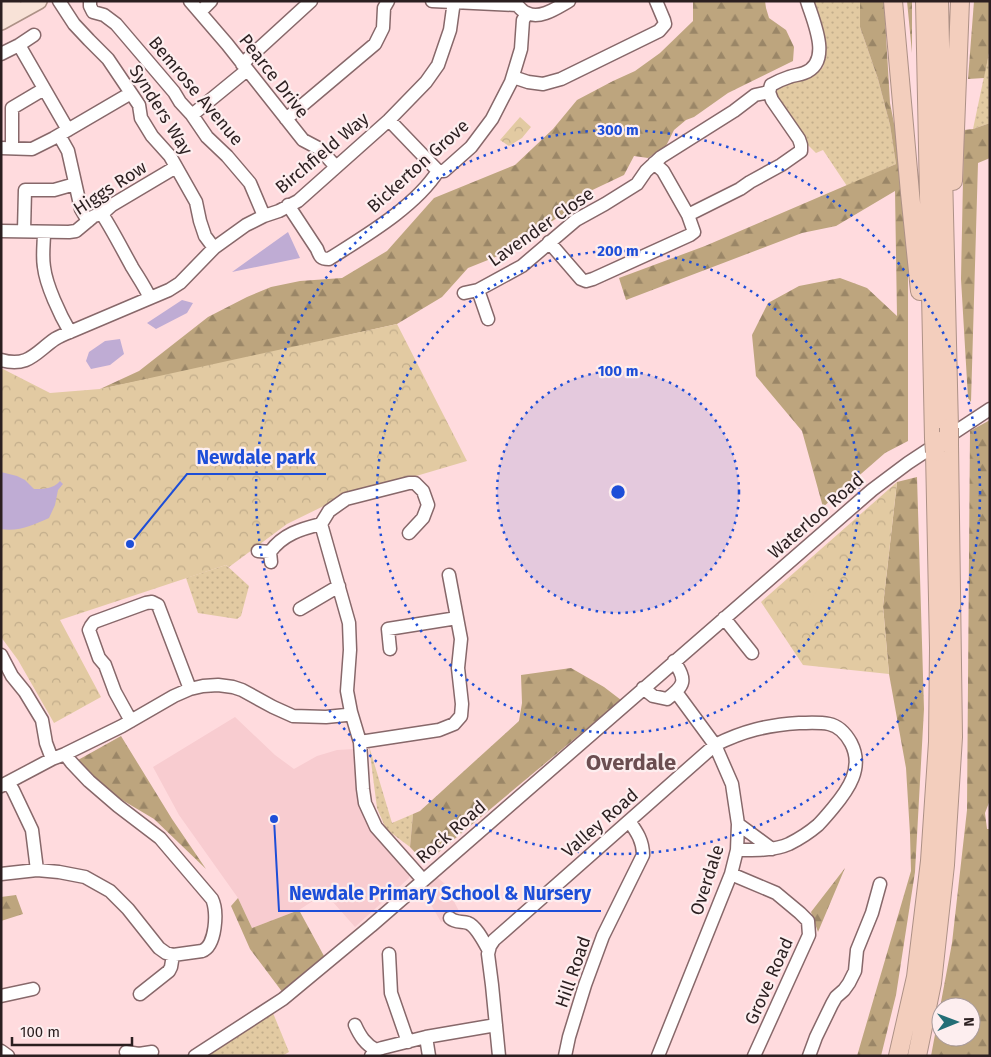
<svg xmlns="http://www.w3.org/2000/svg" width="991" height="1057" font-family="'Fira Sans',sans-serif">
  <defs>
    <pattern id="grass-dots" width="8" height="8" patternUnits="userSpaceOnUse" patternTransform="scale(1.25)"><rect width="8" height="8" fill="#e2caa2"/><path d="M2 2h.1M6 6h.1" fill="none" stroke="#c2ad8b" stroke-width="1.8" stroke-linecap="round"/></pattern>
    <pattern id="forest-firs" width="22" height="20" patternUnits="userSpaceOnUse" patternTransform="scale(1.25)"><rect width="22" height="20" fill="#bda57e"/><path d="M5 1l3.5 6h-7zM16 11l3.5 6h-7z" fill="#9a8667"/></pattern>
    <pattern id="park-crowns" width="20" height="18" patternUnits="userSpaceOnUse" patternTransform="scale(1.25)"><rect width="20" height="18" fill="#e2caa2"/><path d="M2 6a3 3 0 1 1 6 0M12 15a3 3 0 1 1 6 0" fill="none" stroke="#c2ad8b"/></pattern>
  </defs>
  <rect width="100%" height="100%" fill="#ffdbde"/>
  <path fill="#f8ccd0" d="M235 717 275 755 294 769 317 756 337 750 355 749 358 794 409 873V878L355 927 325 893 299 910 252 928 238 898 179 815 153 767Z
    M437 877 445 884 460 913 441 922 422 889Z"/>
  <path fill="url(#grass-dots)" d="M813 1H860V27L878 79 890 125 896 164 847 186 823 150 816 153 807 144 773 90 816 74 823 67 826 55 824 36Z
    M990 48V123L973 129Z
    M226 565 249 586 241 616 237 619 198 613 186 578Z
    M369 746 392 823 413 814 410 847 386 829 377 808Z
    M273 1013 289 1052 282 1056H203Z"/>
  <path fill="url(#forest-firs)" fill-rule="evenodd" d="M693 1H765L766 8 769 18 786 30 794 47 793 61 728 93 694 117 686 120 674 130 666 146 648 158 634 156 624 175 584 194 565 213 538 230 512 242 503 254 468 268 442 297 397 324 339 337 305 347 100 389 139 371 208 317 247 297 271 287 300 281 342 278 387 251 434 198 515 165 553 129 577 100 613 81 635 71 660 53 693 21Z
    M860 1H884L890 103 902 164 908 248V441L885 453 823 507 802 431 756 376 752 335 768 303 799 286 840 278 867 288 897 316 895 191 836 226 802 233 626 300 619 278 705 246 896 164 890 125 878 79 860 27Z
    M907 1H912V53Z
    M974 1H990V48L984 78 968 79Z
    M990 123V158L978 163 971 402 968 398 961 279 964 130 973 129Z
    M990 420V800L985 813 987 829H990V1056H931L952 943 967 810 970 431ZM941 1007H971V1037H941Z
    M917 477 924 709 915 872 896 995 881 1056H857L911 871 910 834 906 768 889 674 883 606 897 482Z
    M571 668 604 687 621 700 433 857 424 862 410 847 413 814 420 811 519 721 522 703 521 675Z
    M121 736 172 819 206 869 154 819 112 794 78 760Z
    M845 868 818 932 811 912Z
    M16 895 23 914 1 921V897Z
    M238 898 252 928 299 910 324 956 283 993 250 949 231 906Z"/>
  <path fill="url(#park-crowns)" d="M520 117 531 127 522 138 509 146 500 140Z
    M397 324 467 461 338 499 287 524 229 567 226 565 60 620 101 697 54 723 18 660 1 637V368L50 393 100 389Z
    M897 482 883 606 889 674 803 665 761 602Z"/>
  <path fill="#e2caa2" d="M818 587 832 593 821 617 807 611Z"/>
  <path fill="#bfacd4" d="M288 232 300 258 232 272Z
    M182 300 193 303 187 313 156 329 147 323Z
    M120 339 124 354 110 365 91 369 86 361 89 352 105 341Z
    M1 472 17 476 25 480 34 489C44 489 53 489 60 481L63 484 58 490 55 505 49 518C33 525 19 532 1 529Z"/>
  <g fill="none" stroke-linecap="round" stroke-linejoin="round">
    <defs>
      <path id="minor" d="M59 1 74 24 89 40 108 59 139 105 141 118 152 136 170 156 196 202 200 221 205 236 214 248
        M90 1V6L93 12 104 15 116 24 174 92 180 102 192 115 207 137 227 156 250 183 264 216
        M190 1 227 44 303 140 320 149 336 167
        M432 1 517 5C520 8 523 12 527 13 540 20 558 7 569 1
        M200 12 211 1
        M19 45 68 130
        M1 54 19 45 34 35
        M242 64 311 1
        M513 77 528 82 543 84 561 79 659 31 665 24 664 20 656 1
        M769 92 771 85C776 82 783 79 789 77 794 75 799 75 804 73 833 62 813 21 807 1
        M192 115 247 70
        M286 119 375 44 383 28 384 8 388 1
        M389 120 438 171
        M59 135 68 151 81 209 88 221
        M1 148 32 149 54 138 131 93
        M12 148V108L44 89
        M288 205 317 249C320 257 321 259 329 259 365 236 415 207 438 171H444L471 147 492 119 511 82 521 49 523 20 527 14
        M102 214C113 231 122 249 132 267 138 277 145 287 150 298
        M688 215 740 189 750 182 781 165 801 151V145L799 139 772 100 769 92
        M1 231 69 232 76 231 94 216 102 214 112 205 176 167
        M24 231 25 190H54L75 184
        M44 232C44 243 42 256 44 267 46 285 60 315 70 332
        M549 242 581 279 586 281 593 279 690 235 694 232 688 215 663 171 654 163
        M478 290 488 319
        M464 293 478 290 522 266 576 220 605 204 637 184 646 171 661 157 734 111 755 95 769 92
        M1 360C28 368 36 352 55 339 60 336 65 334 70 332L169 290 180 283 214 248 246 225 264 216 279 211 298 201 389 120 426 82 438 65 450 30 454 1
        M409 533 423 518 428 505 423 491 415 483H409L346 499 329 511 321 524 349 623 350 650 347 691 351 712 360 742 363 789 365 803 376 827 423 880
        M258 551 270 552 271 562
        M270 552C283 534 301 529 321 524
        M300 609 339 586
        M724 618 752 653
        M390 649 388 629 457 618
        M1 655 12 676 25 692 42 720 46 743 52 759
        M643 688 653 696 667 699C685 685 687 681 674 661
        M131 721 115 692 105 665 99 658 89 630 91 626 94 622 146 603 152 602 158 605 190 689
        M360 742 439 730 454 724 461 716 462 704 458 668 461 639 449 575
        M8 783 13 790 32 830 37 870
        M1 786 52 759 65 754 122 726 174 696 190 689 203 686 218 685 233 687 242 690 273 707 293 716 326 717 346 715 351 712
        M738 824 772 849
        M1 874 37 870 59 872 85 877 110 891 128 909 159 948 166 953 173 955 202 951C216 946 218 911 212 899L160 838 118 806 89 781 71 762 65 754
        M731 874 776 893 800 913 808 921 809 935 754 1056
        M450 918C455 923 462 921 468 923 476 926 484 942 488 949
        M389 954 391 993 408 1042
        M140 994 169 971 171 967 173 955
        M1 996 33 989
        M355 1025C360 1036 365 1044 376 1050
        M426 1037 429 1056
        M1 1051 8 1056
        M126 1052 139 1054 152 1052
        M195 1056 283 999 371 926 872 490 908 463 990 409
        M371 1056 376 1050 382 1048 426 1037 496 1025
        M499 1056 492 985 488 954 490 946 494 940 715 745C743 731 767 725 799 723 808 723 819 722 829 724 839 726 846 734 851 743 864 768 848 790 833 808 828 814 823 820 818 825 811 831 797 840 789 844 773 851 754 850 737 850
        M565 1056 569 1037 585 985 603 936 643 855C643 841 637 832 629 821
        M658 1056 731 874 737 850 738 824 732 784 715 745 676 692
        M809 1056 816 1037 832 1004 836 997 844 990 849 983 855 971 857 950 872 913 880 884"/>
      <path id="major" d="M1 8 13 1
        M1 22 39 1"/>
      <path id="highway" d="M893 1 910 193 920 291
        M925 1 934 439
        M939 1 949 428
        M953 181 960 1
        M898 1056 916 977 930 861 938 742 939 648 935 452
        M917 1056 932 983 945 865 953 737 949 444"/>
    </defs>
    <use href="#minor" stroke="#87686a" stroke-width="15"/>
    <use href="#major" stroke="#ad9186" stroke-width="18"/>
    <use href="#highway" stroke="#ad9186" stroke-width="20"/>
    <use href="#minor" stroke="#fff" stroke-width="12"/>
    <use href="#major" stroke="#f8e2d7" stroke-width="15"/>
    <use href="#highway" stroke="#f3cebd" stroke-width="18"/>
    <defs>
      <path id="highway-bridge" d="M949 428V444
        M934 439 935 452"/>
    </defs>
    <use href="#highway-bridge" stroke="#ad9186" stroke-width="20" stroke-linecap="butt"/>
    <use href="#highway-bridge" stroke="#f3cebd" stroke-width="18"/>
  </g>
  <circle cx="618" cy="492" r="121" fill="#1d4ed8" fill-opacity=".12"/>
  <g fill="none" stroke="#1d4ed8" stroke-width="2.5" stroke-dasharray="2.5 5">
    <circle cx="618" cy="492" r="121"/>
    <circle cx="618" cy="492" r="241"/>
    <circle cx="618" cy="492" r="362"/>
  </g>
  <g text-anchor="middle" stroke-width="4.5" stroke-linejoin="round" paint-order="stroke">
    <g font-size="18" fill="#2b1f20" stroke="#fdeeef">
      <text transform="translate(274 76) rotate(52)" y="6">Pearce Drive</text>
      <text transform="translate(196 91) rotate(50)" y="6">Bemrose Avenue</text>
      <text transform="translate(161 110) rotate(58)" y="6">Synders Way</text>
      <text transform="translate(322 153) rotate(-40)" y="6">Birchfield Way</text>
      <text transform="translate(418 166) rotate(-42)" y="6">Bickerton Grove</text>
      <text transform="translate(110 188) rotate(-33)" y="6">Higgs Row</text>
      <text transform="translate(541 227) rotate(-35)" y="6">Lavender Close</text>
      <text transform="translate(816 516) rotate(-41)" y="6">Waterloo Road</text>
      <text transform="translate(600 823) rotate(-41)" y="6">Valley Road</text>
      <text transform="translate(451 832) rotate(-41)" y="6">Rock Road</text>
      <text transform="translate(707 880) rotate(-72)" y="6">Overdale</text>
      <text transform="translate(573 972) rotate(-71)" y="6">Hill Road</text>
      <text transform="translate(769 981) rotate(-66)" y="6">Grove Road</text>
    </g>
    <g font-size="22" font-weight="bold" fill="#6b4e51" stroke="#fdeeef">
      <text x="631" y="770">Overdale</text>
    </g>
  </g>
  <circle cx="618" cy="492" r="8" fill="#1d4ed8" stroke="#fdeeef" stroke-width="2.5"/>
  <g font-size="15" text-anchor="middle" font-weight="bold" fill="#1d4ed8" stroke="#fdeeef" stroke-width="4.5" stroke-linejoin="round" paint-order="stroke">
    <text x="618" y="135">300 m</text>
    <text x="618" y="256">200 m</text>
    <text x="618" y="376">100 m</text>
  </g>
  <path fill="none" stroke="#1d4ed8" stroke-width="2" d="M130 544L187 474H326M274 819L279 911H601"/>
  <g fill="#1d4ed8" stroke="#fdeeef" stroke-width="2">
    <circle cx="130" cy="544" r="5"/>
    <circle cx="274" cy="819" r="5"/>
  </g>
  <g font-size="19" text-anchor="middle" font-weight="bold" fill="#1d4ed8" stroke="#fdeeef" stroke-width="4.5" stroke-linejoin="round" paint-order="stroke">
    <text x="256" y="464">Newdale park</text>
    <text x="440" y="900">Newdale Primary School &amp; Nursery</text>
  </g>
  <rect width="991" height="1057" fill="none" stroke="#2b1f20" stroke-width="5"/>
  <g transform="translate(956 1022) rotate(89)"><circle r="24" fill="#fdeeef" stroke="#a99b9c"/>
  <path d="M0-4L9 19L0 12L-9 19Z" fill="#246e76"/>
  <text y="-8" font-size="14" font-weight="bold" text-anchor="middle" fill="#2b1f20">N</text>
  </g>
  <path d="M12 1037v8h120v-8" fill="none" stroke="#2b1f20" stroke-width="2.5"/>
  <text x="20" y="1037" font-size="15" fill="#2b1f20" stroke="#fdeeef" stroke-width="4" paint-order="stroke">100 m</text>
</svg>
